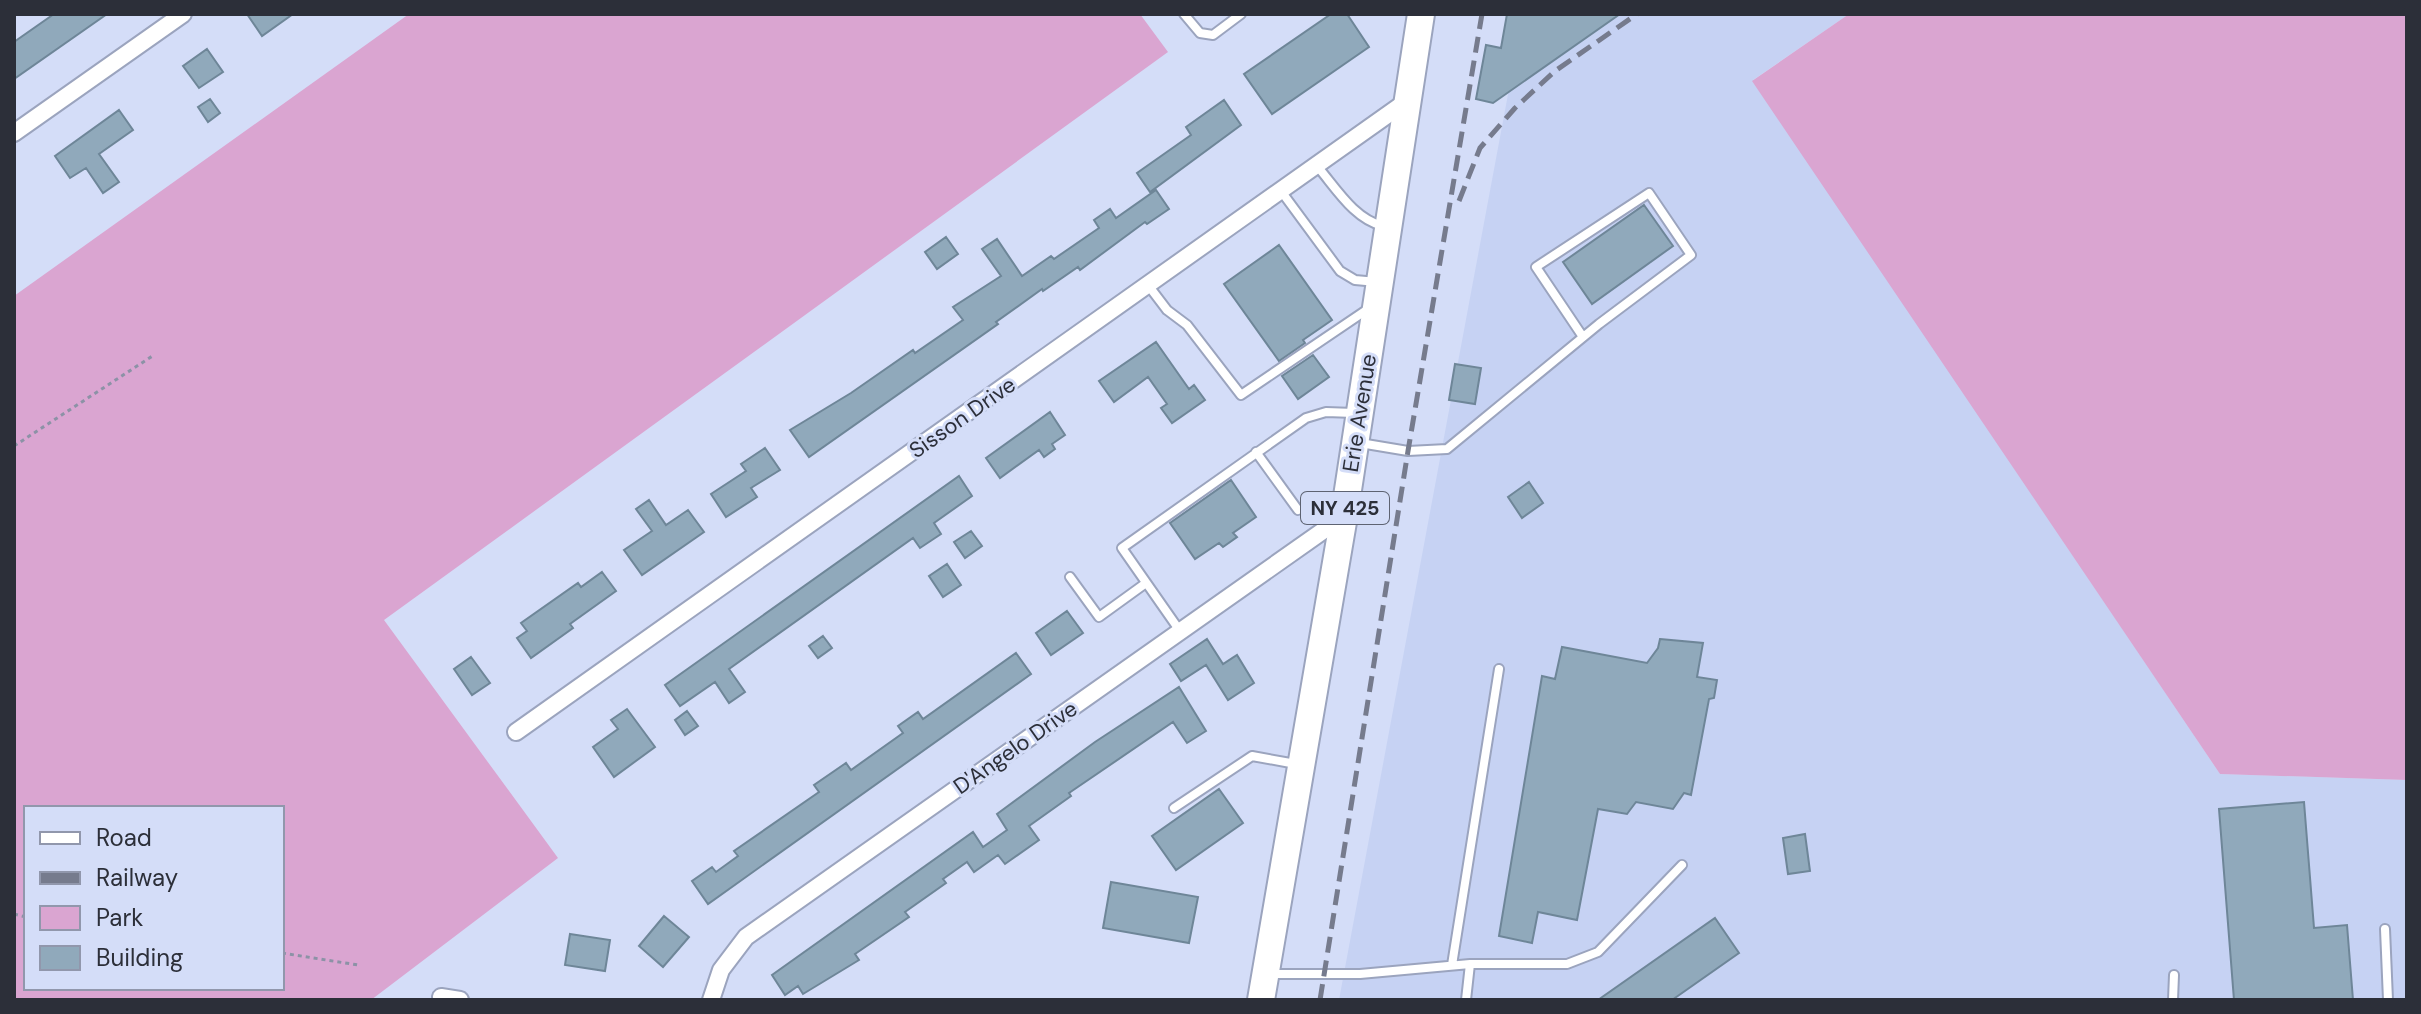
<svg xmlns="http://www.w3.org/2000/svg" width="2421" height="1014" font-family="'DM Sans',sans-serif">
  <rect width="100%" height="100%" fill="#d4ddf8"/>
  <path fill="#c6d2f3" d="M1523 14H1849L1753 80 2220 774 2407 780V1000H1339Z"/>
  <path fill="#daa5d1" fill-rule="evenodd" d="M409 14H1140L1168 52 384 620 558 858 371 1000H14V296ZM26 808H282V988H26Z
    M1849 14H2407V780L2220 774 1752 81Z"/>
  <path fill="#90a9bb" stroke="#6e8698" stroke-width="2" d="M54 14H107L14 79V42Z
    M247 14H293L262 36Z
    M1331 14H1347L1369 47 1272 114 1244 74Z
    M1507 14H1620L1493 103 1476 99 1486 45 1501 48Z
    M207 49 223 72 199 88 183 66Z
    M210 99 220 113 208 122 198 107Z
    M1224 100 1241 125 1150 192 1137 173 1191 135 1186 127Z
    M119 110 133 130 99 154 119 182 103 193 86 168 70 178 55 156Z
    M1156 190 1169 209 1147 224 1145 222 1080 270 1078 267 1043 291 1042 289 996 322 998 324 809 457 790 430 851 393 913 350 915 353 963 320 953 307 1001 276 982 249 997 239 1022 276 1051 256 1054 259 1099 228 1094 220 1110 209 1116 218Z
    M1644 205 1673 246 1592 304 1563 262Z
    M946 237 958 254 937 269 925 252Z
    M1279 245 1332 320 1303 340 1305 343 1279 361 1224 284Z
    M1156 342 1189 389 1194 385 1205 400 1172 423 1161 408 1167 404 1148 377 1114 402 1099 381Z
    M1313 355 1329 377 1298 399 1282 376Z
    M1455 364 1481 368 1475 404 1449 400Z
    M1050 412 1065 435 1052 444 1055 449 1044 457 1039 450 1000 478 986 458Z
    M765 448 780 470 751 488 757 497 726 517 711 494 746 471 741 464Z
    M959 476 972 496 934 523 941 534 920 548 913 538 729 669 745 692 729 703 715 682 680 706 665 685Z
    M1231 480 1256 517 1233 533 1237 537 1223 547 1219 543 1195 559 1170 523Z
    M1529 482 1543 503 1522 518 1508 497Z
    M649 500 666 525 688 510 704 532 642 575 624 550 652 531 636 509Z
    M971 531 982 546 965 558 954 542Z
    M947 564 961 585 943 597 929 576Z
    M602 572 616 591 570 624 573 628 531 658 517 638 527 631 521 623 578 583 581 587Z
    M1067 611 1083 633 1051 655 1036 633Z
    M823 636 832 648 818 658 809 646Z
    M1207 639 1223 664 1237 655 1254 683 1228 700 1206 665 1181 681 1170 664Z
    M1660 639 1703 643 1697 677 1717 680 1714 698 1709 699 1691 795 1684 793 1673 809 1636 802 1627 814 1598 809 1577 920 1538 912 1532 943 1499 936 1542 676 1555 679 1562 647 1647 663 1658 648Z
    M1016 653 1031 674 708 904 692 881 712 867 716 872 738 856 734 851 819 792 814 785 846 763 851 770 903 733 898 726 918 712 923 719Z
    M471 657 490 683 472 695 454 669Z
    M1179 687 1206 731 1187 743 1173 722 1069 793 1071 796 1029 826 1039 840 1005 864 998 855 974 872 967 862 943 879 946 883 905 912 909 917 855 954 859 960 803 994 798 986 785 995 772 975 973 832 983 847 1007 830 997 814 1095 742Z
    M627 709 655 747 614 777 593 747 618 729 611 720Z
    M687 711 698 726 685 735 675 720Z
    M1219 789 1243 823 1176 870 1152 836Z
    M2304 802 2314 928 2347 925 2353 1000H2234L2219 809Z
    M1805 834 1810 871 1788 874 1783 838Z
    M1111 882 1198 897 1189 943 1103 928Z
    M664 916 689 937 663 967 639 946Z
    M1715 918 1739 953 1672 1000H1598Z
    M570 934 610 940 605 971 565 965Z"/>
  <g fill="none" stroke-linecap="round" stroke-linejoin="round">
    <defs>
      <path id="lane" d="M1184 14 1200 33 1213 35 1241 14
        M1317 166C1336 188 1354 219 1383 226
        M1281 191 1340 271 1355 280 1377 282
        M1148 285 1167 310 1187 325 1241 395 1371 307
        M1360 443 1408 451 1447 449 1599 324 1691 255 1649 193 1536 267 1583 337
        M1256 452 1298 510
        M1070 577 1099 617 1146 583
        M1180 631 1122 548 1306 418 1326 412 1354 413
        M1174 808 1252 756 1296 764
        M2385 929 2388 1000
        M1470 964H1567L1598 952 1682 865
        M1452 965 1499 669
        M1269 974H1360L1470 964 1466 1000
        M2173 1000 2174 975"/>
      <path id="street" d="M14 133 183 14
        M516 732 1407 101
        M441 997 460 1000
        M711 1000 721 970 746 937 1344 516"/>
      <path id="primary" d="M1261 1000 1344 516 1421 14"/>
    </defs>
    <use href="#lane" stroke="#9ba4be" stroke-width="12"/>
    <use href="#street" stroke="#9ba4be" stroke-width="20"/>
    <use href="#primary" stroke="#9ba4be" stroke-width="30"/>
    <path stroke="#8c92a6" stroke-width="3" stroke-dasharray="4 4" stroke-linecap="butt" d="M14 446 154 355
      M14 914 26 917
      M282 953 358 965"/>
    <use href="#lane" stroke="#fff" stroke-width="8"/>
    <use href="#street" stroke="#fff" stroke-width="16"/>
    <use href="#primary" stroke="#fff" stroke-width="26"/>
    <path stroke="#767b8d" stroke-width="5" stroke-dasharray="16 8" stroke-linecap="butt" d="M1459 201 1480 148 1515 108 1555 71 1637 14
      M1320 1000 1408 451 1482 14"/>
  </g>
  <g text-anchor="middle" stroke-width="6" stroke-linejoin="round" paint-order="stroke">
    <rect fill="#d4ddf8" stroke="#5e6372" stroke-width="2" x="1301" y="492" width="88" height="32" rx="6"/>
    <g font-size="20" font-weight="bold" fill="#2c2f39">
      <text x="1345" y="515">NY 425</text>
    </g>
    <g font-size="22" fill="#2c2f39" stroke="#d4ddf8">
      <text transform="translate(1359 413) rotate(-81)" y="8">Erie Avenue</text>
      <text transform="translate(962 417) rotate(-35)" y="8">Sisson Drive</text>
      <text transform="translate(1015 747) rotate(-35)" y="8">D'Angelo Drive</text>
    </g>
  </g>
  <rect width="2421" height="1014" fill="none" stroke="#2c2f39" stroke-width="32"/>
  <rect x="24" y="806" width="260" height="184" fill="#d4ddf8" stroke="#9197ac" stroke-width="2"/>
  <rect x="40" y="832" width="40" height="12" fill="#ffffff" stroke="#9197ac" stroke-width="2"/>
  <text x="96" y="846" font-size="24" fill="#2c2f39">Road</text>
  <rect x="40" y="872" width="40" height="12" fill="#767b8d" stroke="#9197ac" stroke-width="2"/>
  <text x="96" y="886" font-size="24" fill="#2c2f39">Railway</text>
  <rect x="40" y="906" width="40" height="24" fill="#daa5d1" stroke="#9197ac" stroke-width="2"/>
  <text x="96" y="926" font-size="24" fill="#2c2f39">Park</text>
  <rect x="40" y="946" width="40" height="24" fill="#90a9bb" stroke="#9197ac" stroke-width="2"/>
  <text x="96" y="966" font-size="24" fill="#2c2f39">Building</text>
</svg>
